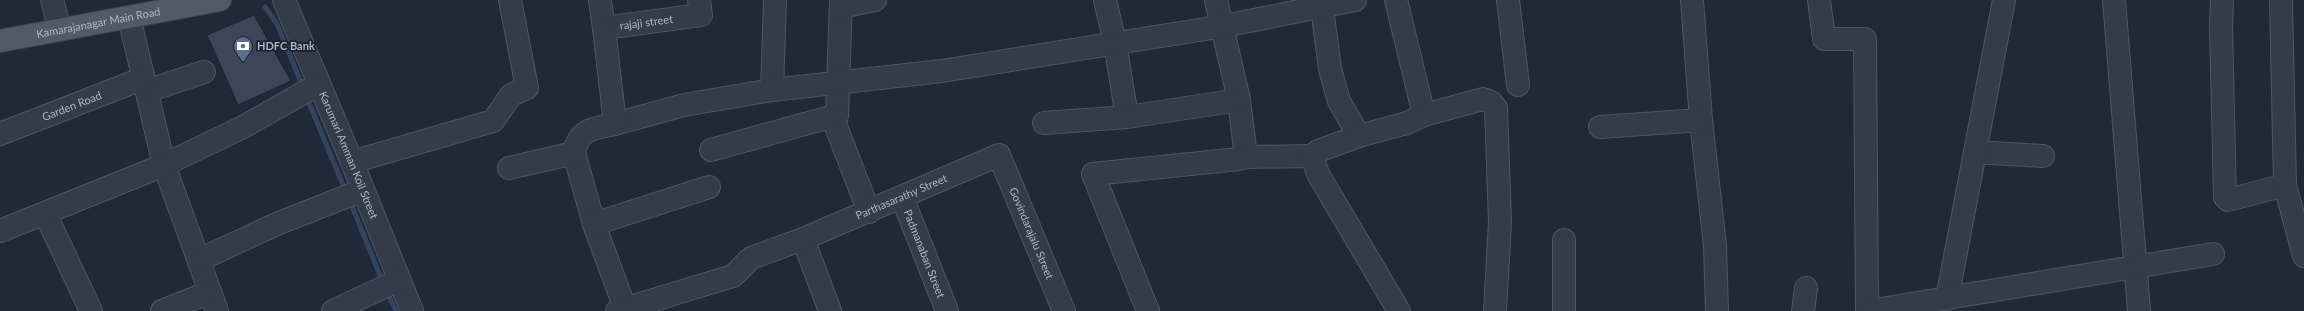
<svg xmlns="http://www.w3.org/2000/svg" width="2304" height="311" font-family="Lato,sans-serif">
  <rect width="100%" height="100%" fill="#212938"/>
  <g fill="none" stroke-linecap="round" stroke-linejoin="round">
    <path stroke="#344360" stroke-width="5" d="M265 7 277 24 303 87
      M306 96 346 192
      M350 201 383 283
      M387 292 396 311"/>
  </g>
  <path fill="#3d4658" stroke="#1c222f" d="M254 15 291 81 238 105 207 35Z"/>
  <g fill="none" stroke-linecap="round" stroke-linejoin="round">
    <defs>
      <g id="minor">
        <path d="M52 0 60 30"/>
        <path id="s1" d="M284 0 352 162 412 311"/>
        <path id="s2" d="M600 0 604 28 701 15 699 0"/>
        <path d="M841 0 837 115 835 124 869 212"/>
        <path d="M1105 0 1115 43 1127 117"/>
        <path d="M1216 0 1239 100 1246 157"/>
        <path d="M1396 0 1424 115"/>
        <path d="M1508 0 1518 85"/>
        <path d="M1692 0 1701 120 1715 246 1717 311"/>
        <path d="M1819 0 1824 39H1865L1867 311"/>
        <path d="M2114 0 2139 311"/>
        <path d="M2222 0 2221 26 2225 197 2228 200 2285 185"/>
        <path d="M2281 0 2285 185 2304 256"/>
        <path d="M841 7 875 0"/>
        <path d="M1322 7 1330 69 1339 101 1359 136"/>
        <path d="M129 17 164 165 217 311"/>
        <path d="M772 90 775 0"/>
        <path d="M147 91 204 72"/>
        <path d="M1044 123 1127 117 1239 100"/>
        <path d="M615 124 684 105 772 90 942 71 1224 26 1355 0"/>
        <path d="M1600 127 1701 120"/>
        <path id="s3" d="M0 134 144 78"/>
        <path d="M711 150 837 115"/>
        <path d="M1975 152 2043 156"/>
        <path d="M574 153 594 224 626 311"/>
        <path d="M352 162 493 121 511 95 527 88 510 0"/>
        <path d="M509 168 574 153C579 128 593 129 615 124L604 28"/>
        <path id="s4" d="M902 197 947 311"/>
        <path d="M45 213 91 311"/>
        <path d="M594 224 709 187"/>
        <path d="M0 231 164 165 243 127 319 84"/>
        <path d="M803 239 830 311"/>
        <path d="M1564 240V311"/>
        <path d="M199 260 279 223 363 190"/>
        <path d="M1947 299 2004 0"/>
        <path d="M162 311 210 292"/>
        <path d="M333 311 399 280"/>
        <path id="s5" d="M617 311 733 276 751 258 803 239 999 155 1064 311"/>
        <path d="M1148 311 1093 174 1239 159 1246 157 1312 156"/>
        <path d="M1399 311 1318 174 1312 156 1318 151 1359 136 1407 123 1424 115 1483 99 1491 102 1496 108 1500 222 1495 311"/>
        <path d="M1803 311 1806 288"/>
        <path d="M1869 311 2213 254"/>
      </g>
      <g id="major">
        <path id="s6" d="M0 41 220 0"/>
      </g>
    </defs>
    <use href="#minor" stroke="#4f5663" stroke-width="24"/>
    <use href="#major" stroke="#3e4452" stroke-width="24"/>
    <use href="#minor" stroke="#343b49" stroke-width="22"/>
    <use href="#major" stroke="#525a69" stroke-width="22"/>
  </g>
  <defs>
    <symbol id="bank-pin" viewBox="-11 -11 22 30"><path d="M0 17L-7.5 6A9.5 9.5 0 1 1 7.5 6Z" fill="#5c6f8a" stroke="#1a202d"/><path d="M-6-4H6V4H-6ZM0-2.3a2.3 2.3 0 1 0 0 4.6a2.3 2.3 0 1 0 0-4.6Z" fill="#fff"/></symbol>
  </defs>
  <g fill-rule="evenodd">
    <use href="#bank-pin" x="232" y="35" width="22" height="30"/>
  </g>
  <g text-anchor="middle" stroke-width="3.5" stroke-linejoin="round" paint-order="stroke">
    <g font-size="11" fill="#afb6c5" stroke="#1a202d">
      <text dy="4" stroke="none"><textPath href="#s2" startOffset="71">rajaji street</textPath></text>
      <text dy="4" stroke="none"><textPath href="#s6" startOffset="100">Kamarajanagar Main Road</textPath></text>
      <text dy="4" stroke="none"><textPath href="#s3" startOffset="77">Garden Road</textPath></text>
      <text dy="4" stroke="none"><textPath href="#s1" startOffset="168">Karumari Amman Koil Street</textPath></text>
      <text dy="4" stroke="none"><textPath href="#s5" startOffset="309">Parthasarathy Street</textPath></text>
      <text dy="4" stroke="none"><textPath href="#s5" startOffset="500">Govindarajalu Street</textPath></text>
      <text dy="4" stroke="none"><textPath href="#s4" startOffset="61">Padmanaban Street</textPath></text>
    </g>
    <g font-size="11" font-weight="bold" fill="#afb6c5" stroke="#1a202d" text-anchor="start">
      <text x="257" y="50">HDFC Bank</text>
    </g>
  </g>
</svg>
